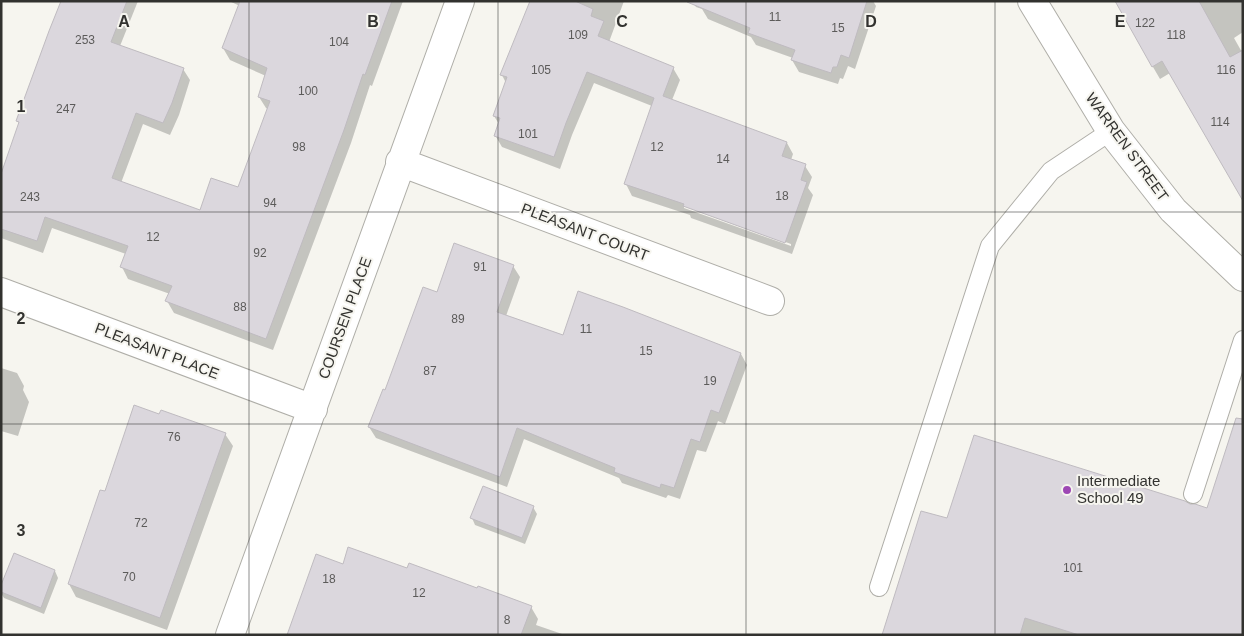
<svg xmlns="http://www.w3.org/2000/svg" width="1244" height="636" font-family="Helvetica,sans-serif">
  <rect width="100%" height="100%" fill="#f6f5ef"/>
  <path fill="#0003" fill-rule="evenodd" d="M62 1H138L120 46 183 69 190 80 179 115 170 135 143 124 121 183 201 211 238 189 268 109 266 108 259 97 266 76 230 60 223 48 240 6 229 1H403L372 86 370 85 351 143 273 350 174 313 167 301 170 294 128 279 122 267 126 254 52 228 43 253 1 238V178L20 125 18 121Z
    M531 1H624L609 42 673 68 680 80 672 100 787 143 793 154 791 160 805 166 812 177 808 188 813 195 792 254 691 218 690 215 632 196 626 184 652 106 594 83 572 135 560 169 502 147 495 135 499 124 494 116 506 83 502 75ZM684 205 791 244V246L684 208Z
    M687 1H873L876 6 855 69 848 66 843 79 840 78 838 84 799 72 792 60 793 58 756 45 751 37 708 19 702 9 696 7 694 4Z
    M1136 1H1243V32L1234 38 1243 54 1170 73 1160 79 1153 67Z
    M513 266 520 277 506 316 564 336 741 354 747 365 725 424 718 421 706 452 697 450 680 499 668 495 666 498 622 483 619 478 524 439 507 487 376 438 369 427 386 391 438 293Z
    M1 368 17 373 24 386 23 390 29 402 18 436 1 431Z
    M225 434 233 446 167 630 76 597 69 584 105 493Z
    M533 507 537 514 525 544 475 525 472 518Z
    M1208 510 1243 635H883L948 520Z
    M344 565 407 569 531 607 538 619 536 625 565 635H291Z
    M55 571 58 578 44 614 4 598 1 593V588Z"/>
  <path fill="#dbd7dd" stroke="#bfbbc0" d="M61 1H127L111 42 184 68 172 103 163 123 136 113 112 178 200 210 211 178 238 187 270 101 258 97 267 68 222 48 240 1H392L365 75 363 74 344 130 266 339 165 301 172 286 120 267 128 246 45 217 37 241 1 229V174L19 122 16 121 49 31Z
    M530 1H575L593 9 591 16 604 21 598 36 674 67 663 96 787 142 782 156 806 164 801 180 807 182 785 243 683 206 684 204 624 184 654 98 587 72 566 123 554 157 494 136 500 118 493 116 507 77 500 75Z
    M687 1H867L849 58 841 55 837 67H833L831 73 791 60 795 50 748 33 750 28 687 2Z
    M1115 1H1199L1230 57 1243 50V201L1162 61 1152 67Z
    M454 243 514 265 497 312 563 335 578 291 623 307 741 353 719 413 711 410 700 442 691 439 674 488 661 484 660 488 614 472 615 468 517 428 500 477 368 427 383 389 385 390 423 287 437 292Z
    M134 405 159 414 161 410 226 433 160 618 68 584 100 490 105 491Z
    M1236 418 1243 419V635H1079L1025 618 1020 635H882L921 511 947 518 974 435 1185 501 1190 504H1195L1207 508Z
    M483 486 534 506 522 538 470 518Z
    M348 547 407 568 409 563 477 588 478 586 532 606 521 635H287L316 554 343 564Z
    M14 553 55 570 41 608 1 592V585Z"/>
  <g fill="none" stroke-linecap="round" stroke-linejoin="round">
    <defs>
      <path id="service" d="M1193 494 1243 340
        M879 587 990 246 1051 171 1111 131"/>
      <path id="minor" d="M1032 1 1111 131 1173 210 1243 277
        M400 162 770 301
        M1 292 313 409
        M230 635C307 424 382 212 460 1"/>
    </defs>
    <use href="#service" stroke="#afaea8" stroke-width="20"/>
    <use href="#minor" stroke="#afaea8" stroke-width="30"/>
    <use href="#service" stroke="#fff" stroke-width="18"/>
    <use href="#minor" stroke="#fff" stroke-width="28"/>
  </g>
  <path fill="none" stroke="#32322f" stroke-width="1" stroke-opacity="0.55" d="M249 1V635M498 1V635M746 1V635M995 1V635M1 212H1243M1 424H1243"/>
  <circle fill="#9d47b4" stroke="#f6f5ef" stroke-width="2" cx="1067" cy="490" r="5"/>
  <g text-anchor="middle" stroke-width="4" stroke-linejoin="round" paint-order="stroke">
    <g font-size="12" fill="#5c5b5a">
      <text x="775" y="21">11</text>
      <text x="1145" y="27">122</text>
      <text x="838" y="32">15</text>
      <text x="578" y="39">109</text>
      <text x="1176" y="39">118</text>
      <text x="85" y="44">253</text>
      <text x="339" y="46">104</text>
      <text x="541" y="74">105</text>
      <text x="1226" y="74">116</text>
      <text x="308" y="95">100</text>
      <text x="66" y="113">247</text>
      <text x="1220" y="126">114</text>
      <text x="528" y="138">101</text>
      <text x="299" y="151">98</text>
      <text x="657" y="151">12</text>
      <text x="723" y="163">14</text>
      <text x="782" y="200">18</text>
      <text x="30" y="201">243</text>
      <text x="270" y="207">94</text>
      <text x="153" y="241">12</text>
      <text x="260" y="257">92</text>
      <text x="480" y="271">91</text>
      <text x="240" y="311">88</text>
      <text x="458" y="323">89</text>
      <text x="586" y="333">11</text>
      <text x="646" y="355">15</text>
      <text x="430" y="375">87</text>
      <text x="710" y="385">19</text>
      <text x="174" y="441">76</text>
      <text x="141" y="527">72</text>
      <text x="1073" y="572">101</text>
      <text x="129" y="581">70</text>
      <text x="329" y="583">18</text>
      <text x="419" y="597">12</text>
      <text x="507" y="624">8</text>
    </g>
    <g font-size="15" fill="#32322f" stroke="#f6f5ef">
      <text transform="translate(1127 147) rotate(54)" y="5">WARREN STREET</text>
      <text transform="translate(585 232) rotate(21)" y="5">PLEASANT COURT</text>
      <text transform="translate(345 318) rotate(-70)" y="5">COURSEN PLACE</text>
      <text transform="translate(157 351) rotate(21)" y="5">PLEASANT PLACE</text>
    </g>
    <g font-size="15" fill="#32322f" stroke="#f6f5ef" text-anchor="start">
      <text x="1077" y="486">Intermediate<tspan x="1077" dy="17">School 49</tspan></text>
    </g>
  </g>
  <g font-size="16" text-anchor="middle" font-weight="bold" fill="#32322f" stroke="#f6f5ef" stroke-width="4" stroke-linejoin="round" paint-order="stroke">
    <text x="124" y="27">A</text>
    <text x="373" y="27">B</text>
    <text x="622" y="27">C</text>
    <text x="871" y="27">D</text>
    <text x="1120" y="27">E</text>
    <text x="21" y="112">1</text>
    <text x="21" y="324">2</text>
    <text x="21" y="536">3</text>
  </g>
  <rect width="1244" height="636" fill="none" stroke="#32322f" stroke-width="5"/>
</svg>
